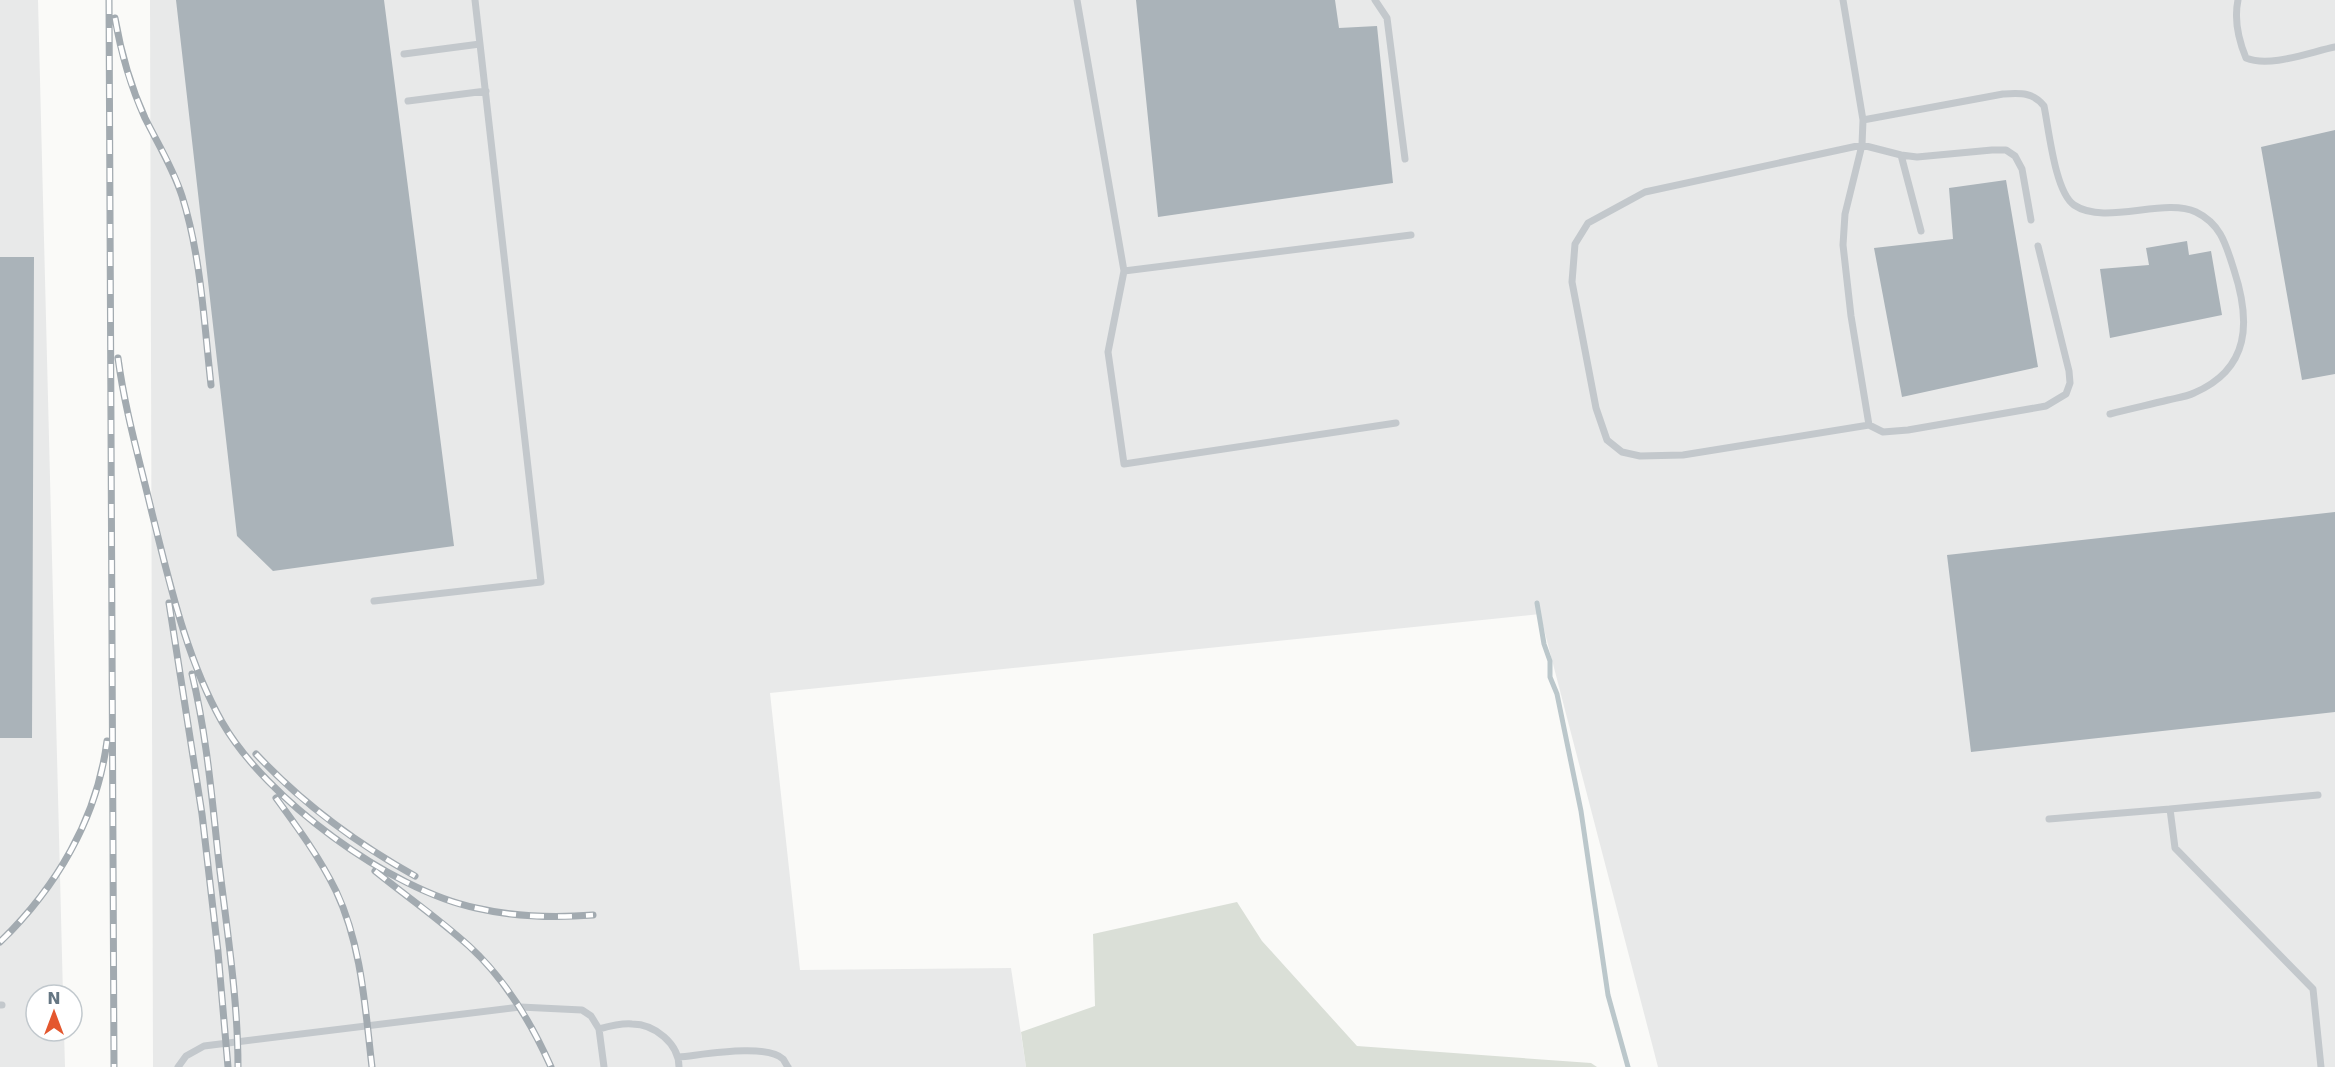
<svg xmlns="http://www.w3.org/2000/svg" width="2335" height="1067" font-family="'DejaVu Sans',sans-serif">
  <rect width="100%" height="100%" fill="#fafaf8"/>
  <path fill="#e8e9e9" d="M0 0H38L63 995H36V1031H64L65 1067H0Z
    M150 0H2335V1067H1658L1540 614 770 693 800 970 1011 968 1026 1067H153Z"/>
  <path fill="#dadfd7" d="M1237 902 1262 941 1357 1046 1591 1063 1597 1067H1026L1021 1032 1095 1006 1093 934Z"/>
  <g fill="none" stroke-linecap="round" stroke-linejoin="round">
    <path stroke="#bbc7cb" stroke-width="5" d="M1537 603 1544 644 1550 661V677L1557 694 1581 811 1608 995 1628 1067"/>
  </g>
  <path fill="#aab3b9" d="M176 0H384L454 546 273 571 237 536Z
    M1136 0H1335L1339 28 1377 26 1393 183 1158 217Z
    M2335 130V374L2302 380 2261 147Z
    M2006 180 2038 367 1902 397 1874 248 1953 239 1949 188Z
    M2187 241 2189 255 2211 251 2222 315 2110 338 2100 269 2149 265 2146 248Z
    M0 257H34L32 738H0Z
    M2335 512V712L1971 752 1947 555Z"/>
  <g fill="none" stroke-linecap="round" stroke-linejoin="round">
    <path stroke="#c3c8cc" stroke-width="7" d="M1077 0 1124 271 1411 235
      M1375 0 1387 18 1405 159
      M1843 0 1863 120 1862 145 1845 214 1843 245 1851 316 1869 425 1883 432 1908 430 2046 406 2066 394 2070 383 2069 371 2038 246
      M2238 0C2234 19 2239 41 2246 58 2270 68 2310 52 2335 47
      M404 54 480 44
      M408 101 486 91
      M1863 120 2003 94C2021 93 2033 92 2044 106 2049 130 2055 192 2074 205 2105 226 2164 197 2196 212 2221 224 2226 245 2234 270 2251 322 2250 369 2194 393 2186 397 2176 398 2168 400 2148 405 2129 409 2110 414
      M1901 155 1921 231
      M1124 271 1108 352 1124 464 1396 423
      M1869 425 1683 455 1640 456 1622 452 1607 440 1596 408 1572 282 1575 244 1588 223 1645 192 1862 145 1901 155 1917 157 1992 150H2006L2015 156 2022 169 2031 220
      M374 601 541 582 475 0
      M2318 795 2170 809 2175 848 2313 989 2321 1067
      M2049 819 2170 809
      M0 1005H2
      M679 1057C702 1055 766 1043 783 1059 784 1060 787 1066 788 1067
      M178 1067 186 1056 204 1046 520 1007 582 1010 591 1016 599 1029
      M604 1067 599 1029C610 1026 621 1023 632 1024 655 1024 679 1044 679 1067"/>
    <defs>
      <path id="rail" d="M109 0 114 1067
        M115 18C121 53 130 85 145 118 158 144 173 168 182 196 201 256 204 322 211 385
        M118 358C125 411 140 462 152 513 170 584 186 658 222 722 266 799 390 890 476 908 515 917 554 918 593 915
        M169 603 202 814 218 952 228 1067
        M192 674C207 736 212 800 219 863 227 931 238 999 238 1067
        M256 754C303 804 356 843 415 876
        M276 798C298 828 320 858 336 891 362 946 365 1008 372 1067
        M375 871C406 896 439 919 469 946 505 979 531 1022 551 1067
        M0 942C56 888 97 819 107 741"/>
    </defs>
    <use href="#rail" stroke="#a2aab0" stroke-width="7"/>
    <use href="#rail" stroke="#fff" stroke-width="4.5" stroke-dasharray="14" stroke-linecap="butt"/>
  </g>
  <g transform="translate(54 1013)"><circle r="28" fill="#ffffff" stroke="#c1c8cd" stroke-width="1.5"/>
  <path d="M0-4.5L10 22L0 15L-10 22Z" fill="#e4572e"/>
  <text y="-9" font-size="16" font-weight="bold" text-anchor="middle" fill="#657683">N</text>
  </g>
</svg>
